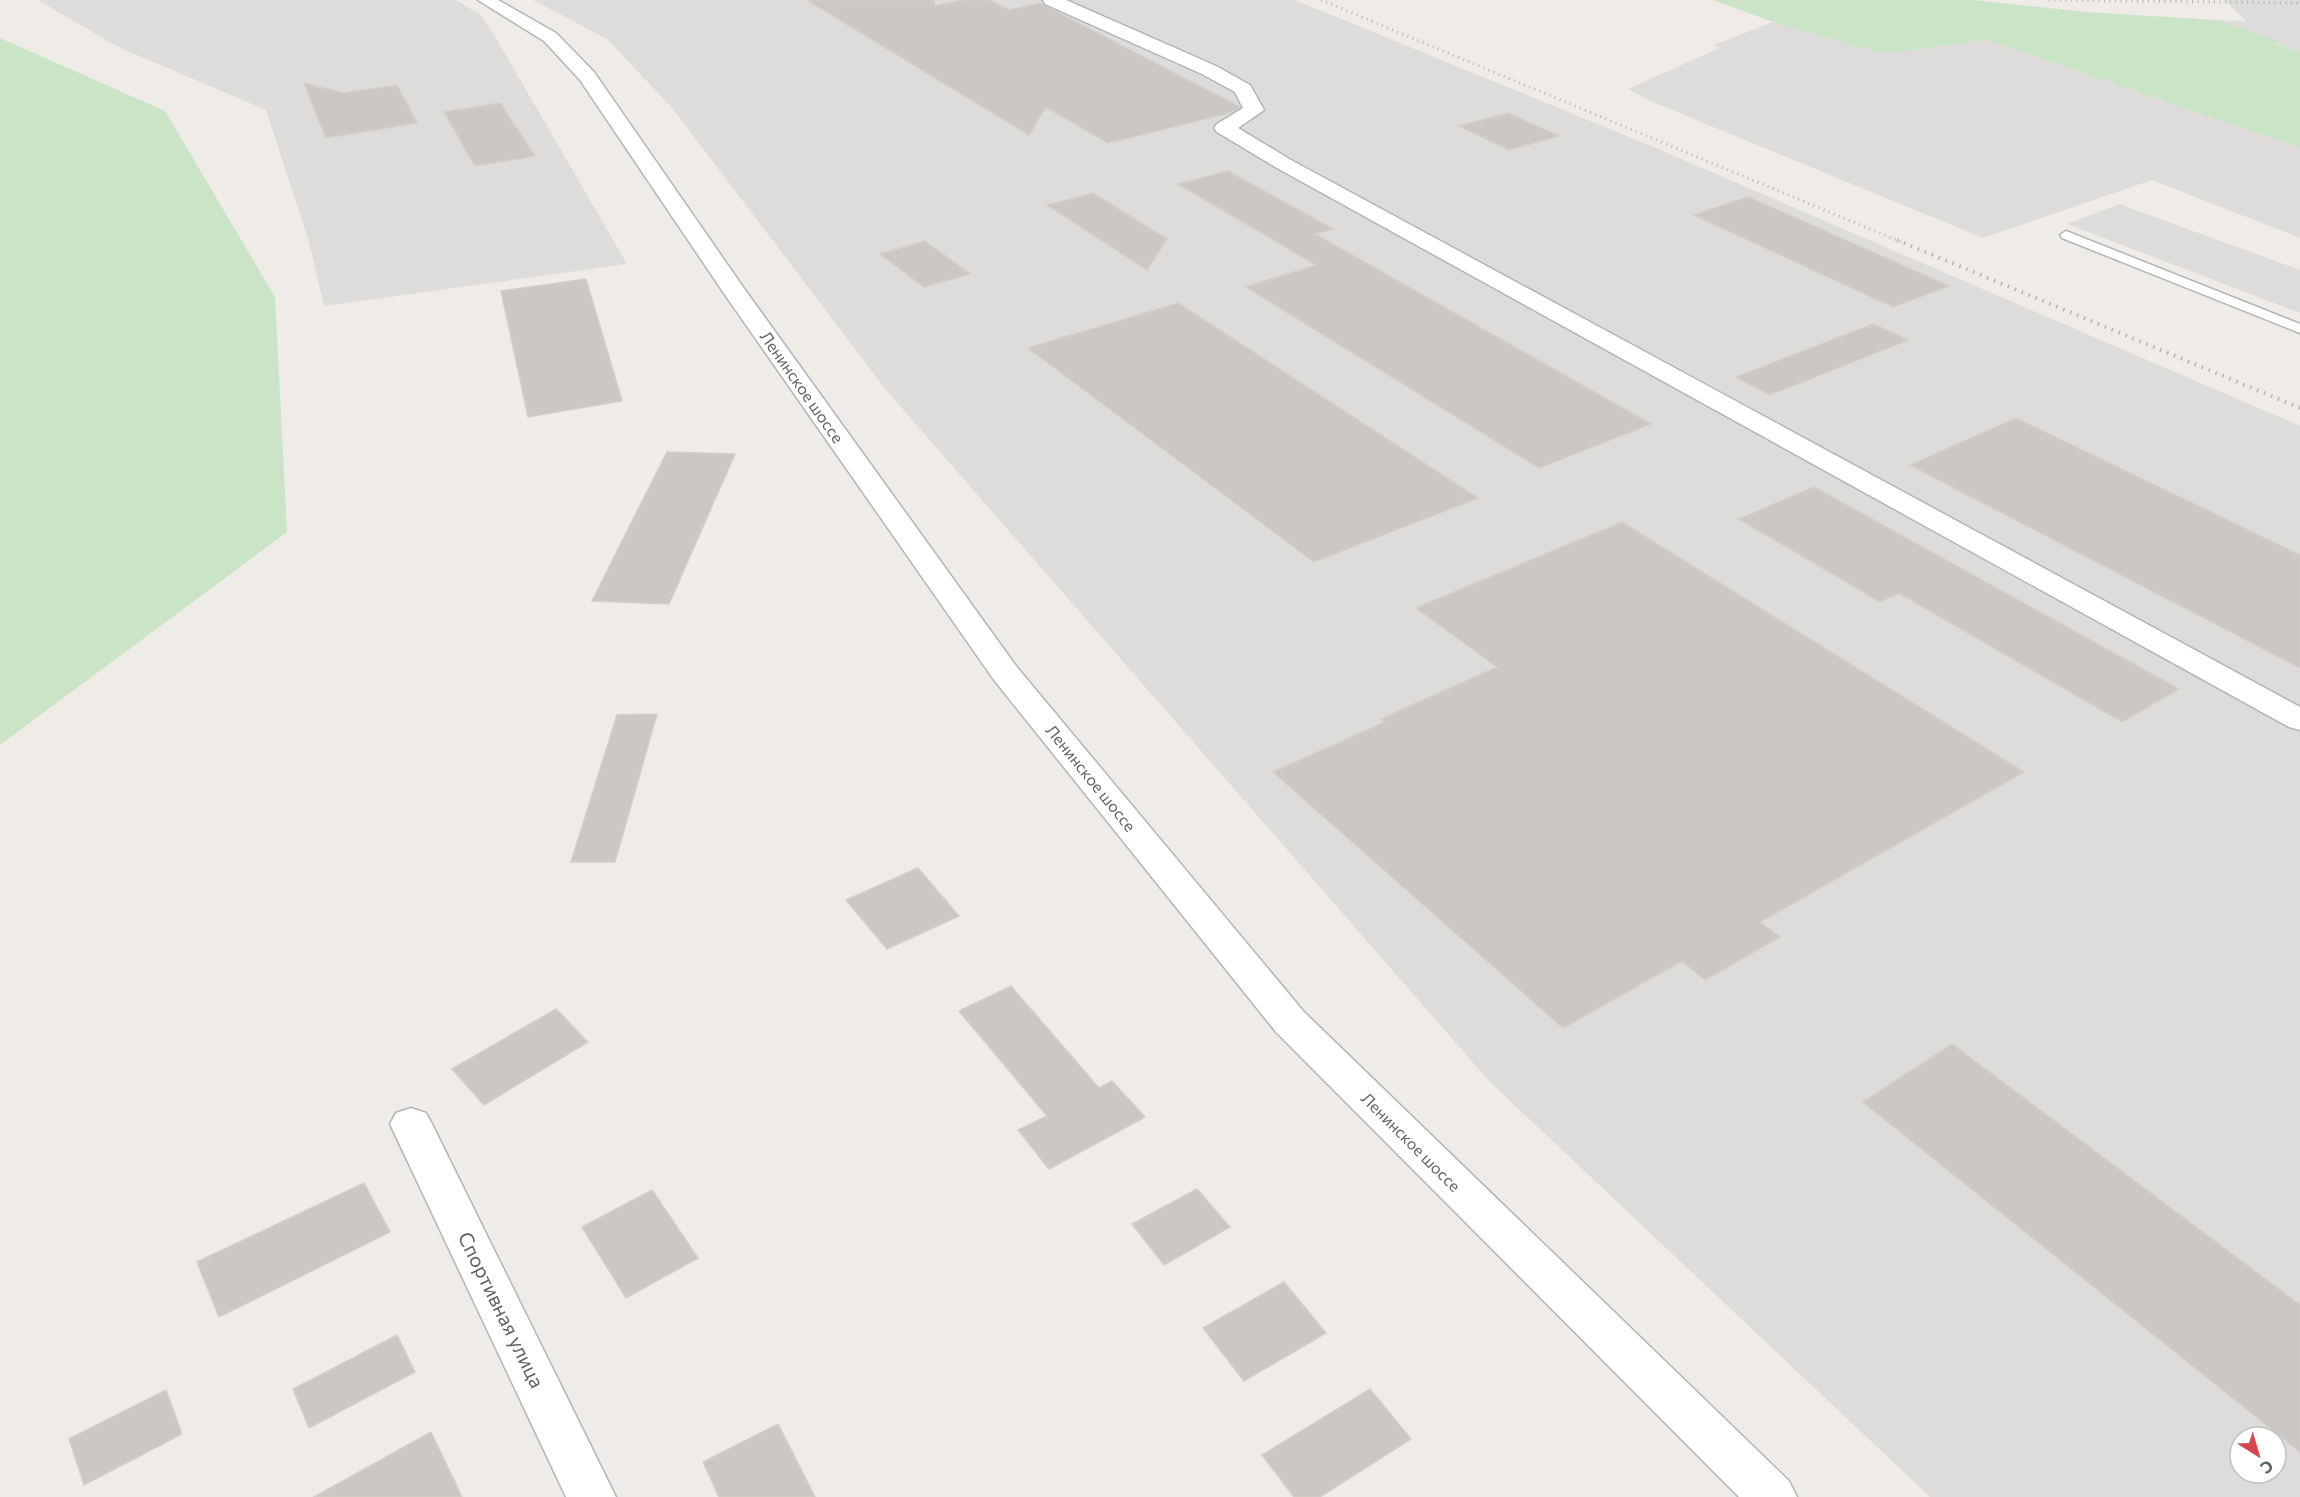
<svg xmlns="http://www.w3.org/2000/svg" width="2300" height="1497" font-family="Commissioner,sans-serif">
  <rect width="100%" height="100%" fill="#efece8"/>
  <path fill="#dedcda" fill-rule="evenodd" d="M38 0H456L481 15 496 38 627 264 324 306 309 242 266 110 116 46Z
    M533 0H1295L1649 145 2300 426V1497H1930L1489 1081 886 390 673 109 607 39ZM2240 1437H2276V1473H2240Z
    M2224 0H2300V52L2216 20 2246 21Z
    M1773 22 1883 54 1987 40 2300 148V238L2152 180 1983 238 1655 103 1628 89 1719 48 1714 45Z
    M2119 204 2300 270V313L2067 224Z"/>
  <path fill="#cbe3c7" d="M1713 0H1972L2086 12 2216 20 2279 41 2274 43 2300 52V148L1987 40 1883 54 1773 22Z
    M0 38 165 111 275 297 287 532 0 745Z"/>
  <path fill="#cbc7c4" stroke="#d3cec6" stroke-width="1.5" d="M807 0H934L935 6 963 0H990L1009 10 1040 3 1240 107 1233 112 1108 143 1046 107 1029 135Z
    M304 83 343 93 397 85 417 123 326 138Z
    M500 103 535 156 475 166 444 112Z
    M1508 113 1559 136 1509 150 1459 126Z
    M1228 171 1333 229 1315 234 1651 424 1539 468 1246 287 1316 265 1178 184Z
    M1093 193 1167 239 1147 270 1047 205Z
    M1748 197 1949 286 1893 307 1694 215Z
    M925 241 970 274 924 287 880 254Z
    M586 279 622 401 528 417 501 291Z
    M1178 303 1478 498 1314 562 1028 348Z
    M1873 324 1908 340 1770 395 1736 377Z
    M2016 418 2300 555V668L1910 465Z
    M667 452 735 454 669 604 592 601Z
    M1814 487 2179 689 2122 722 1899 593 1880 602 1739 519Z
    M1622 522 2024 772 1760 922 1780 937 1705 980 1682 961 1563 1028 1273 772 1385 722 1381 719 1497 667 1416 608Z
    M657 714 615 862H571L617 715Z
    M918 868 959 916 887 949 846 900Z
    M1011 986 1099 1088 1112 1081 1145 1117 1049 1169 1018 1130 1047 1116 959 1011Z
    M556 1009 588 1042 484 1105 452 1069Z
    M1952 1044 2300 1305V1452L1863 1102Z
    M364 1183 390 1232 219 1317 197 1262Z
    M1197 1189 1230 1227 1164 1265 1132 1224Z
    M652 1190 698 1258 626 1298 582 1227Z
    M1284 1282 1326 1333 1244 1381 1203 1328Z
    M397 1335 415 1372 309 1428 293 1389Z
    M1370 1389 1411 1439 1320 1497H1294L1262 1455Z
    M166 1390 182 1434 84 1485 69 1439Z
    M778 1424 815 1497H719L703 1462Z
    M431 1432 462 1497H314Z"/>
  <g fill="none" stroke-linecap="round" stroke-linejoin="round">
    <defs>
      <path id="service" d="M2066 231 2300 324V333L2062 238 2060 235Z"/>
      <path id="minor" d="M1043 0H1066L1216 66 1250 85 1264 110 1238 128 1291 160 2300 707V730L2289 727 1277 168 1217 132 1214 128 1217 124 1243 108 1235 92 1202 74 1045 4Z
        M411 1108 426 1113 432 1124 616 1497H566L390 1124 396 1113Z"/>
      <path id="tertiary" d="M478 0H498L556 33 594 72 743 287 1016 666 1304 1012 1789 1481 1797 1497H1739L1276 1032 994 680 723 292 580 80 544 41Z"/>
    </defs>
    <use href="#service" stroke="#b2b5b8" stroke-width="3"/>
    <use href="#minor" stroke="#b2b5b8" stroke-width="3"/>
    <use href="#tertiary" stroke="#b2b5b8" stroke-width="3"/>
    <use href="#service" fill="#fff" fill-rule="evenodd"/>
    <use href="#minor" fill="#fff" fill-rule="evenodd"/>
    <use href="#tertiary" fill="#fff" fill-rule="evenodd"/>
    <path stroke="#b3b4b4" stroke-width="3" stroke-dasharray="1 4.5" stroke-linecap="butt" d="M1321 0 1901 242
      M2049 0 2300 3"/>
    <path stroke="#b3b4b4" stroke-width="4" stroke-dasharray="1.5 6" stroke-linecap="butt" d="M1897 240 2300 408"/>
  </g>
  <g text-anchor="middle" stroke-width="5" stroke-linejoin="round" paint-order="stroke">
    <g font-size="16" fill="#5f6366" stroke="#fff">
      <text transform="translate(802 387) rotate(55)" y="6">Ленинское шоссе</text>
      <text transform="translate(1091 778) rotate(51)" y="6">Ленинское шоссе</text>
      <text transform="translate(1411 1142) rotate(45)" y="6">Ленинское шоссе</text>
    </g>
    <g font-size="20" fill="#5f6366" stroke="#fff">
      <text transform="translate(501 1310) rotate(64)" y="7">Спортивная улица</text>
    </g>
  </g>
  <g transform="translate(2258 1455) rotate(143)"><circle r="28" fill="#ffffff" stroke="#bfc1c2" stroke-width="1.5"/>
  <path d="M0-4.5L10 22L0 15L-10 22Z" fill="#d6474f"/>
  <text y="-9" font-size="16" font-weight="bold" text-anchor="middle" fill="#5f6366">С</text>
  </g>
</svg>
